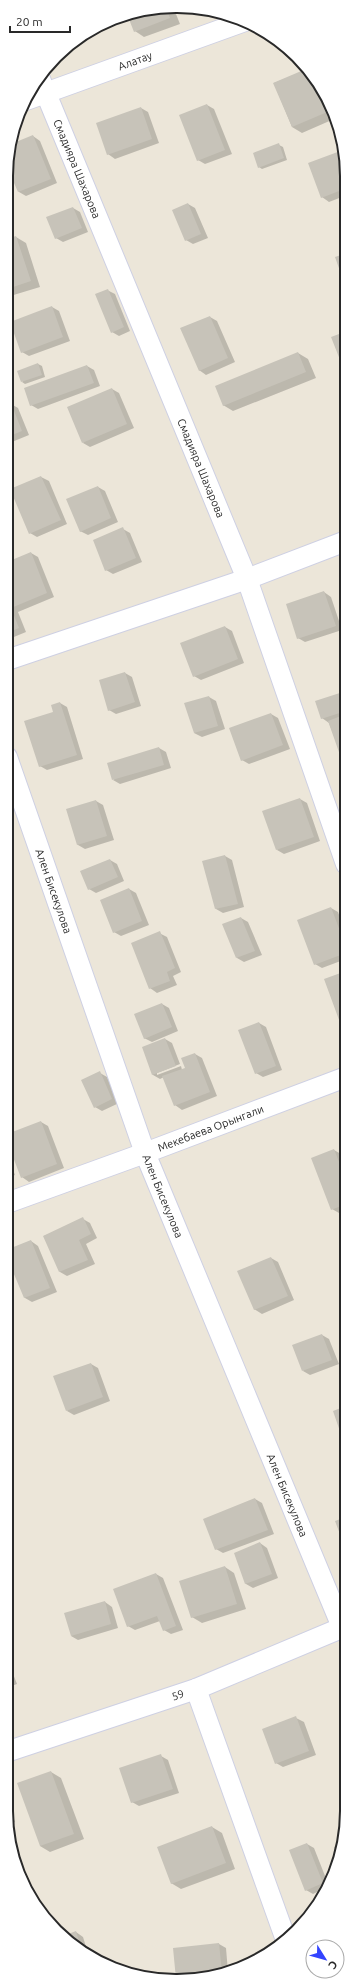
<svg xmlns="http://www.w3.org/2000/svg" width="353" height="1987" font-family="Ubuntu,sans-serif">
  <rect width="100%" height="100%" fill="#ece6d9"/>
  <path fill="#0003" d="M174 9 180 24 144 37 135 31 128 14 132 12Z
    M307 70 330 101 334 119 302 133 292 127 274 83Z
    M207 105 214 109 232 154 205 164 198 160Z
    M141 108 148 112 159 143 115 159 108 154Z
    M33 136 40 141 57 183 26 196 19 192 7 164Z
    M279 145 283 147 287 160 262 169 259 167Z
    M347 165V195L329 202 322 197Z
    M188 204 195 208 208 238 193 244 186 240Z
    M73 208 80 212 88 232 63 242 56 238Z
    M16 237 26 243 40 287 7 297V240Z
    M107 290 115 294 130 331 119 336 112 332Z
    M52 307 59 311 70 341 29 356 22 352Z
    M210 317 217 321 235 362 206 375 199 370Z
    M298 353 308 359 316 378 233 411 223 405Z
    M38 364 42 366 45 377 25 384 22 382Z
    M87 366 94 370 100 386 38 409 31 405Z
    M112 389 119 393 134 428 90 447 83 443Z
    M11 404 18 408 29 435 7 444V405Z
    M41 477 49 481 67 524 37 537 30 533 11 490Z
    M98 487 105 491 118 522 88 535 80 531Z
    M123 529 130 533 142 562 113 574 106 570Z
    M31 553 38 557 54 597 18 612 26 632 9 639 7 638V563Z
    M324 592 331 597 342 630 305 642 298 638Z
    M225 627 232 631 244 663 201 680 194 676Z
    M125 673 132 677 141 706 116 714 109 710Z
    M346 692V757L341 754 329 723 322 718 316 702Z
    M209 697 216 701 225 729 202 737 194 733Z
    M60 703 67 707 83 759 47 770 40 766 54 713Z
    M271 714 278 718 290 749 249 764 242 760Z
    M159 748 166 752 171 768 120 784 113 780Z
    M300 799 307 803 320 841 284 854 277 850Z
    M96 801 103 805 114 840 85 849 78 845 67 810Z
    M7 843 13 862 7 864Z
    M225 856 232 860 244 907 223 913 216 909Z
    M110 860 117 864 124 881 96 893 89 889Z
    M129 889 136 893 149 925 121 936 114 932Z
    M331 908 338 912 346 934V959L322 968 315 964Z
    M241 918 248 922 262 955 244 962 237 958Z
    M159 933 167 937 181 972 173 976 177 985 157 993 150 988Z
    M346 972V1030L343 1028 325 980Z
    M162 1004 169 1008 178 1031 152 1042 144 1038Z
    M259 1023 266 1027 282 1070 263 1077 256 1073Z
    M165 1039 172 1043 180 1064 157 1073V1075L181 1066 182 1070 186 1069 195 1054 202 1058 217 1096 182 1110 175 1105 164 1077 160 1079 153 1075 143 1048Z
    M100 1073 107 1077 119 1103 102 1111 95 1107Z
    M41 1122 48 1126 64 1168 29 1182 22 1177 7 1135Z
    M334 1150 341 1154 346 1168V1211L339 1213 332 1209Z
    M7 1154 15 1175 7 1178Z
    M83 1219 90 1223 97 1238 86 1244 95 1264 67 1276 60 1272 44 1236Z
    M31 1241 38 1246 57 1292 32 1302 25 1298 6 1252Z
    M271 1258 278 1262 294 1300 262 1314 254 1309Z
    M322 1335 329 1339 339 1364 310 1375 303 1371Z
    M91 1364 98 1368 110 1401 74 1415 67 1411Z
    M255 1499 262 1503 274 1534 223 1553 216 1549Z
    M260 1543 267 1548 278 1578 253 1588 246 1584 235 1554Z
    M225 1567 234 1573 246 1609 202 1623 192 1617Z
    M156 1574 163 1578 183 1630 171 1634 164 1630 160 1621 135 1630 128 1626Z
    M105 1602 112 1607 118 1628 78 1640 71 1636Z
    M6 1656 17 1684 6 1688Z
    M296 1718 304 1722 316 1755 283 1767 276 1763Z
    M161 1756 168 1760 179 1793 139 1806 132 1802Z
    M51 1772 61 1778 84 1839 50 1852 40 1846Z
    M6 1796 15 1822 9 1824 6 1810Z
    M212 1827 222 1833 235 1869 181 1889 171 1883Z
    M307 1844 314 1848 329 1886 313 1894 306 1890Z
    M76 1932 83 1937 88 1953 64 1936Z
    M219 1944 226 1948 228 1972 177 1979 174 1949Z"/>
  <path fill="#c7c3b9" d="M167 10 170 18 134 32 127 14 132 12Z
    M306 69 330 101 332 110 292 127 273 83Z
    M207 104 225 150 197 161 179 115Z
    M141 107 152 139 107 155 96 123Z
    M33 135 51 179 18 192 7 167V154L11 144Z
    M279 143 284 158 258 168 253 153Z
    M343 150 347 165V188L321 198 308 163Z
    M188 203 201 234 185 241 172 210Z
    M73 207 82 228 55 239 46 217Z
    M16 236 31 281 7 289V239Z
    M347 253V288H346L335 257Z
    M108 289 124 327 111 333 95 294Z
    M52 306 63 337 21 353 10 322Z
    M210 316 228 358 199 371 180 328Z
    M347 331 346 375 331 337Z
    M298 352 306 372 223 406 215 386Z
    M38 363 42 375 21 382 17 371Z
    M87 365 94 383 30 406 24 388Z
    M112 388 127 424 82 443 67 407Z
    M11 403 22 431 7 437V404Z
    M41 476 61 520 29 534 10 489Z
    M98 486 111 518 80 532 66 499Z
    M123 527 136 558 105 571 93 540Z
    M31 552 47 593 11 608 19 628 7 633V562Z
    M324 591 336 626 297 639 286 604Z
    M225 626 238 659 193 677 180 643Z
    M125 672 135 702 108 711 99 680Z
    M346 691V711L321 719 315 701Z
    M209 696 218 726 194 733 184 703Z
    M60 702 77 755 39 767 24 721 53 712 51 705Z
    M271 713 283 745 241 761 229 728Z
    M346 714V753L340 755 328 721Z
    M159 747 164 765 112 780 107 763Z
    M300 798 314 837 276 850 262 811Z
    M96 800 107 836 77 845 66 809Z
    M225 855 238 904 215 909 202 861Z
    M110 859 118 877 88 890 80 871Z
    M129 888 142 921 113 933 100 900Z
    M331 907 346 947V953L314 965 297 920Z
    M241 917 255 951 236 958 222 924Z
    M160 931 175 968 167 972 170 981 149 989 131 943Z
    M346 971V1027L342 1028 324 979Z
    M162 1003 172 1027 144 1039 134 1014Z
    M259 1022 276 1066 255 1074 238 1030Z
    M165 1038 176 1066 152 1075 142 1047Z
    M195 1053 210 1092 174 1106 162 1076 185 1068 181 1058Z
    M100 1071 112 1099 94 1108 81 1080Z
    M41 1121 57 1164 21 1178 7 1141V1134Z
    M334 1149 346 1180V1204L331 1210 311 1158Z
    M83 1217 91 1234 79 1240 88 1260 59 1272 43 1236Z
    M31 1240 50 1288 24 1298 6 1255V1250Z
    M271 1257 288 1296 254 1310 237 1271Z
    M322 1334 332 1360 302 1371 292 1345Z
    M91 1363 103 1397 66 1411 53 1376Z
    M346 1406V1442L344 1443 333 1411Z
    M255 1498 268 1530 215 1550 203 1519Z
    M346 1517V1550L335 1521Z
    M260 1542 272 1574 245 1584 234 1553Z
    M225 1566 237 1604 191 1618 179 1581Z
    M156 1573 176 1626 163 1631 157 1616 127 1627 113 1589Z
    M105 1601 111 1624 71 1636 64 1613Z
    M6 1669 11 1680 6 1682Z
    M296 1716 309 1751 275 1764 262 1729Z
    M161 1754 173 1789 131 1803 119 1768Z
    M51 1771 74 1834 40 1846 17 1783Z
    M212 1826 226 1863 171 1884 157 1847Z
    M307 1843 323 1883 305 1891 289 1850Z
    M342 1843 338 1858 334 1847Z
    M76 1931 81 1948 63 1936Z
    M219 1943 222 1973 176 1979 173 1948Z"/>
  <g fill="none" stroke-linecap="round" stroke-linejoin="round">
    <defs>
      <g id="minor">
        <path id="s1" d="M40 79 247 579 346 864"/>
        <path id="s2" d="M26 100 245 21"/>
        <path d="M7 660 247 579 346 541"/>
        <path id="s3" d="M7 757 145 1153 342 1627"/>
        <path id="s4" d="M7 1203 145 1153 346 1077"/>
        <path d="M196 1689 286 1940"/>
        <path id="s5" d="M6 1752 196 1689 346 1626"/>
      </g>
    </defs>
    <use href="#minor" stroke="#ced0e3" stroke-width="22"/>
    <use href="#minor" stroke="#fff" stroke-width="20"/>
  </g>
  <g text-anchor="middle" stroke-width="3.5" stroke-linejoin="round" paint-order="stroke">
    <g font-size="11" fill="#292929" stroke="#fff">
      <text dy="4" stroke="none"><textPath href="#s2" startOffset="116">Алатау</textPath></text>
      <text dy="4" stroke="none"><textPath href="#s1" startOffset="97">Смадияра Шахарова</textPath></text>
      <text dy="4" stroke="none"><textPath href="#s1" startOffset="421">Смадияра Шахарова</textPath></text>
      <text dy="4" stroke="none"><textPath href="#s3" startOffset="142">Ален Бисекулова</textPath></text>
      <text dy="4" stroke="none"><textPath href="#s4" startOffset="217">Мекебаева Орынгали</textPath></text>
      <text dy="4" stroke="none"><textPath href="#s3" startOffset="466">Ален Бисекулова</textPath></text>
      <text dy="4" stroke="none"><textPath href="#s3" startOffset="790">Ален Бисекулова</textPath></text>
      <text dy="4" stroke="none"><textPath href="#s5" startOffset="181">59</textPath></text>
    </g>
  </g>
  <path d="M0 0H353V1987H0ZM176 13H177A163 163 0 0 1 340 176V1811A163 163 0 0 1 177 1974H176A163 163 0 0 1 13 1811V176A163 163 0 0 1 176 13Z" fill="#fff" fill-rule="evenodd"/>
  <path fill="none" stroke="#292929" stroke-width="2" d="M176 13H177A163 163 0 0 1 340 176V1811A163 163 0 0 1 177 1974H176A163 163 0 0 1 13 1811V176A163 163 0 0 1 176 13Z"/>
  <g transform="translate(325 1959) rotate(127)"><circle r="19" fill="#ffffff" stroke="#a9a9a9"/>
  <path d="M0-3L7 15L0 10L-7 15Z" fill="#3344ff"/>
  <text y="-6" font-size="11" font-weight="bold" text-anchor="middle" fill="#292929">С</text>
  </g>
  <path d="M10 26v6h60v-6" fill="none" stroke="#292929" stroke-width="2"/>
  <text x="16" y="26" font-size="12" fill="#292929" stroke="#ffffff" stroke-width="3" paint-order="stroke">20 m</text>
</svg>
